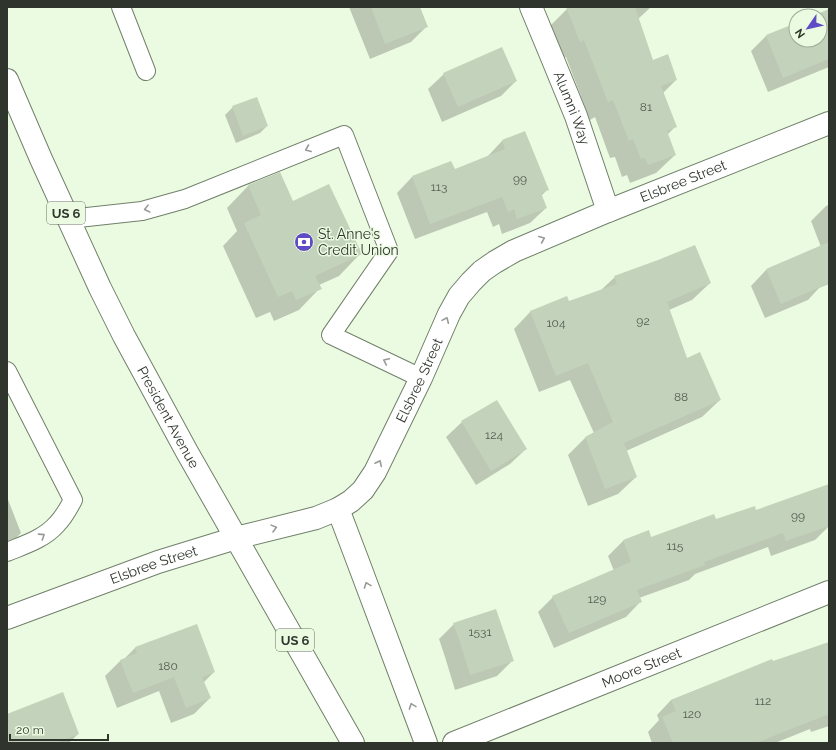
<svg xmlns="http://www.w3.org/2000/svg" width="836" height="750" font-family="Raleway,sans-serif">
  <rect width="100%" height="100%" fill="#ebfbe2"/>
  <path fill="#0003" d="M349 7H419L426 27 411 42 370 59Z
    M573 7H651L638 19 652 61 676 80 663 93 675 127 667 135 675 155 656 173 630 183 627 175 622 177 615 157 610 158 595 117 590 120 566 57 561 59 549 27 567 9Z
    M829 11V67L768 92 751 51 766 36 796 24V40H820V16H815Z
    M444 74 516 81 501 96 442 122 428 89Z
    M233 107 267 126 260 133 236 143 225 115Z
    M525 132 547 190 541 196 546 208 530 223 502 234 499 224 493 227 487 212 415 239 397 193 412 177 451 162 454 170 487 157 502 141Z
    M280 173 293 202 360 254 339 276 319 285 320 288 299 310 274 321 270 312 256 318 223 246 237 231 227 208 248 186Z
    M829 205V284L819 288 808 300 765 318 751 286 766 270 821 247 811 221 826 206Z
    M615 277 710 283 692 300 669 310 687 359 720 400 702 417 626 451 636 477 618 494 588 506 568 455 585 438 594 433 570 380 539 392 514 329 531 311 569 302 601 290Z
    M462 422 526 449 510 464 476 485 446 437Z
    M7 497 21 533 7 547Z
    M756 511 829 522V526L815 540 771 556 768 547 695 574 689 580 639 598 641 601 626 617 554 648 538 612 553 597 614 571 608 556 623 541 650 538 715 520Z
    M454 624 513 660 497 676 455 690 445 657 439 639Z
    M196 625 214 672 203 683 210 698 194 714 171 723 159 691 117 708 105 676 120 661 124 659 135 648Z
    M829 643V726L811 732 810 729 775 743H652L648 732 659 720 657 715 671 700 772 660 773 662Z
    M7 715 78 734 69 743H7Z"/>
  <path fill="#c3d3bb" d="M371 7H420L428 27 385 44Z
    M566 7H635L653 60 668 54 677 80 661 86 677 127 667 131 676 155 648 165 645 158 641 159 633 139 629 141 613 100 608 102 584 40 580 42Z
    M829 9V59L783 78 766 35 796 23V40H820V16H813Z
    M502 47 517 81 458 107 443 73Z
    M257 97 268 126 243 136 232 106Z
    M525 131 549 190 541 193 547 208 517 219 514 209 508 212 502 197 430 224 412 176 451 161 455 169 505 149 502 140Z
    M280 172 293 201 329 184 362 254 315 276 322 289 296 300 292 291 278 297 244 223 261 215 248 185Z
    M829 242V283L781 304 766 269Z
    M695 245 711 283 667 302 687 358 700 352 721 400 624 443 637 477 605 489 585 437 613 422 588 363 556 376 530 311 567 296 569 301 617 284 614 276 658 260Z
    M497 400 527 449 491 471 461 421Z
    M829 484V526L786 541 783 533 704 562 705 565 637 590 642 602 569 633 552 596 631 562 623 540 649 530 651 537 714 514 716 519 755 506 756 510Z
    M496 609 514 661 470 675 460 642 453 623Z
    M197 624 215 672 202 677 211 698 186 708 174 677 133 693 120 660 137 653 135 647Z
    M829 642V714L756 743H673L662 717 676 711 671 700 772 659 773 661Z
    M63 692 79 734 56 743H7V714Z"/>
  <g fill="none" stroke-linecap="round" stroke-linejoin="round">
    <defs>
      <path id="service" d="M121 7 146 71
        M69 219 142 211 185 199 344 135 389 251 331 335 421 378
        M7 371 73 500C68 509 64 517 57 524 44 539 24 545 7 552"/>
      <g id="minor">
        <path id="s1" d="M531 7 553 60 576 116 608 211"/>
        <path id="s2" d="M454 743 829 592"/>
      </g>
      <g id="tertiary">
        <path id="s3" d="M7 618 158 562 236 538 316 518 338 509 351 501 363 490 375 472 421 378 449 314 459 296 471 282 482 271 495 262 514 251 608 211 829 123"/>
      </g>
      <g id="primary">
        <path id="s4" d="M7 80 41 159 100 288 124 336 187 452 353 743"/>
        <path d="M338 509 357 559 426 743"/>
      </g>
    </defs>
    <use href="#service" stroke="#71806a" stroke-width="20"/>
    <use href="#minor" stroke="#71806a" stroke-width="24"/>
    <use href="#tertiary" stroke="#71806a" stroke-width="24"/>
    <use href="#primary" stroke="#71806a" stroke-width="24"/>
    <use href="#service" stroke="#fff" stroke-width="18"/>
    <use href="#minor" stroke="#fff" stroke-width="22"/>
    <use href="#tertiary" stroke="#fff" stroke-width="22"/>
    <use href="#primary" stroke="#fff" stroke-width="22"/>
  </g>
  <defs><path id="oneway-chevron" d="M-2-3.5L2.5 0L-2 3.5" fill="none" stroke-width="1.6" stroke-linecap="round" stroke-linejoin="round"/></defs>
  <g stroke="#979a96">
    <use href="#oneway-chevron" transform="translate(308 149) rotate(158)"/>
    <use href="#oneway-chevron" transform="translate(147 209) rotate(166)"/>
    <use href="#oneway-chevron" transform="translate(542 239) rotate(-23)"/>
    <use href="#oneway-chevron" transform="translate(446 320) rotate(-66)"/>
    <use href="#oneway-chevron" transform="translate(386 361) rotate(-155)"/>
    <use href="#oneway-chevron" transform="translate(379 463) rotate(-64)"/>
    <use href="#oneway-chevron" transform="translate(274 528) rotate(-15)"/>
    <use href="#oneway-chevron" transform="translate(42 536) rotate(-33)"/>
    <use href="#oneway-chevron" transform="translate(367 585) rotate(-110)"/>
    <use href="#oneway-chevron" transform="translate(412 706) rotate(-110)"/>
  </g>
  <defs>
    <symbol id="bank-disc" viewBox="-11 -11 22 22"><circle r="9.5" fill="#5f4cc5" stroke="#ebfbe2"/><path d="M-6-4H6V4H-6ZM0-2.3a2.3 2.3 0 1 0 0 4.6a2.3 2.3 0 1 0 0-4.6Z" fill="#fff"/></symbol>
  </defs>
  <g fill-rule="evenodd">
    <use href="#bank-disc" x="293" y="231" width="22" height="22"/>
  </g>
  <g text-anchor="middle" stroke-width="3" stroke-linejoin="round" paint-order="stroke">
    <g font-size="12" fill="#545c50">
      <text x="646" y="111">81</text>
      <text x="520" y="183">99</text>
      <text x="439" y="191">113</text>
      <text x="643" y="325">92</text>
      <text x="556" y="327">104</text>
      <text x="681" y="401">88</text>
      <text x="494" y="439">124</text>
      <text x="798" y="520">99</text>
      <text x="675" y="550">115</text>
      <text x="597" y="603">129</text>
      <text x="480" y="636">1531</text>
      <text x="168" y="670">180</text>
      <text x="763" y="705">112</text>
      <text x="692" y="718">120</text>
    </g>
    <g fill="#ebfbe2" stroke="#677063" stroke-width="1">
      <rect x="47" y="202" width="38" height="22" rx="3"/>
      <rect x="276" y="629" width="38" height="22" rx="3"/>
    </g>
    <g font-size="13" font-weight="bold" fill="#2f352c">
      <text x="66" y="218">US 6</text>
      <text x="295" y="645">US 6</text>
    </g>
    <g font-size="14" fill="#2f352c" stroke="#ebfbe2">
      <text dy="5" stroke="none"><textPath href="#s1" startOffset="109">Alumni Way</textPath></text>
      <text dy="5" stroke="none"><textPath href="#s3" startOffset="852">Elsbree Street</textPath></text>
      <text dy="5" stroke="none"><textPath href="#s3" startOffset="504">Elsbree Street</textPath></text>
      <text dy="5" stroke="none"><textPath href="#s4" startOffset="374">President Avenue</textPath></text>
      <text dy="5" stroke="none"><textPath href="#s3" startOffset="156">Elsbree Street</textPath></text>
      <text dy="5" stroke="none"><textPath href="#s2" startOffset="202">Moore Street</textPath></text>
    </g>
    <g font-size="14" fill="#2f352c" stroke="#ebfbe2" text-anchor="start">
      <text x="318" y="239">St. Anne's<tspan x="318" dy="16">Credit Union</tspan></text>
    </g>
  </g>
  <rect width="836" height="750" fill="none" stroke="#2f352c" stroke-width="16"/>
  <g transform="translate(808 28) rotate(236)"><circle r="19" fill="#ebfbe2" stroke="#a0ac99"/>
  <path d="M0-3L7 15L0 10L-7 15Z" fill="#5f4cc5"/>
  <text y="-6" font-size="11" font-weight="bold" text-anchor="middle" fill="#2f352c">N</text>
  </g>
  <path d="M10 734v6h98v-6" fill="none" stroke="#2f352c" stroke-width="2"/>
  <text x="16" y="734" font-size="12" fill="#2f352c" stroke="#ebfbe2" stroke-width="3" paint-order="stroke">20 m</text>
</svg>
